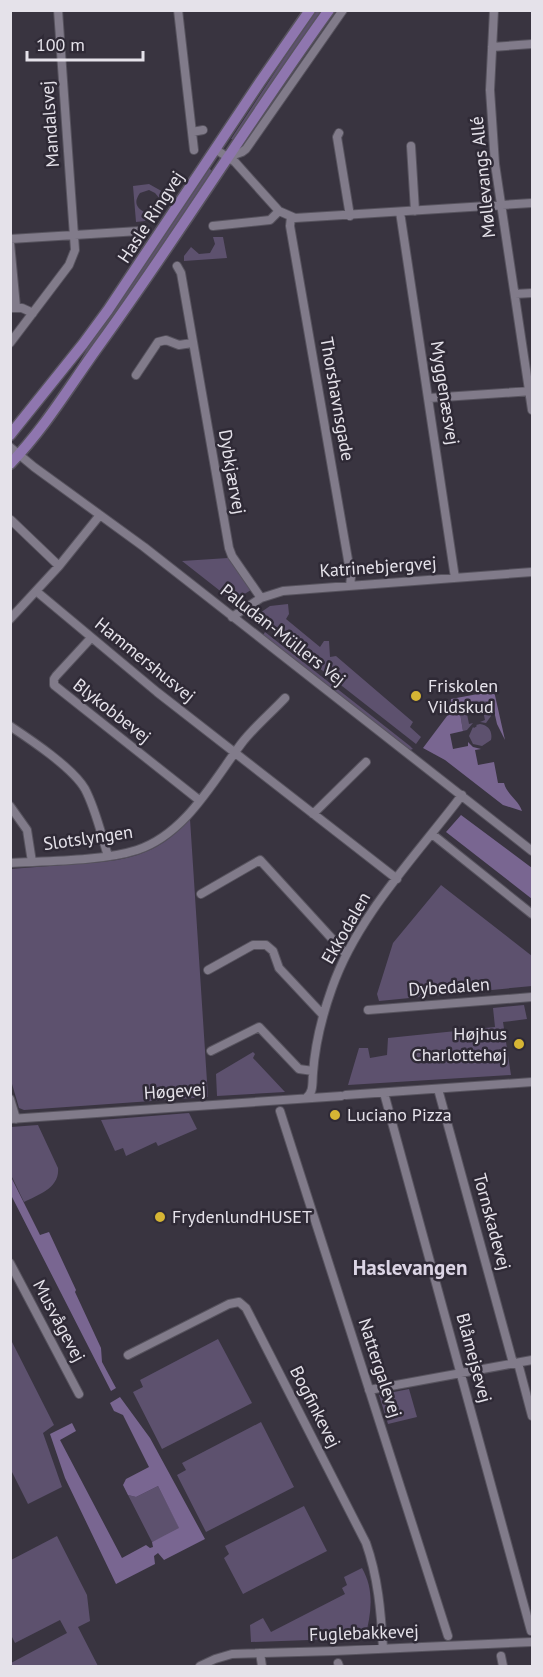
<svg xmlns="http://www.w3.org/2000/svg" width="543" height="1677" font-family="'PT Sans',sans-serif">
  <rect width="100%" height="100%" fill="#393440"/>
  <path fill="#5d516e" d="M315 11H323L234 139H231Z
    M209 168 212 171 149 266 73 373 91 342Z
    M149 184 165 193 160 199 155 193 149 190 140 193C132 204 138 210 149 214L145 221 136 222 133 186Z
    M213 237H223L227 258 184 261V256L191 247 199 254 210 253 215 244Z
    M228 558 251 590 233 601 182 561Z
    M288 604 289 614 286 619 320 647 324 641H329L330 657 336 656 413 722 410 727 421 737 416 744 254 617 270 606Z
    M265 632 410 746 413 749 410 750 403 745 263 635Z
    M486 700 492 702 494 709 490 710 491 716 486 723 480 722 485 720 482 706 466 709 469 724 473 723 467 730 463 731 459 707 465 701Z
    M480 724C488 725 493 731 491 740L482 746 473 744 469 736 473 727 474 728 477 726 476 725Z
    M190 819 208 1097 24 1110 19 1108 10 1077 11 869C32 867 54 866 76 864 124 861 156 857 190 819Z
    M441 885 532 956V986L379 1001 377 994 393 943Z
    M524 1005 527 1019 503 1022 511 1075 348 1085 359 1048H368L370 1058 387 1055 388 1038 495 1027 493 1008Z
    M253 1052 255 1054 253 1058 285 1092 217 1096 216 1074Z
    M189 1113 197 1129 158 1146 156 1142 126 1156 123 1148 115 1151 101 1120Z
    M38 1125 58 1168C60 1188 38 1195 24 1202L11 1175V1127Z
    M218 1339 252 1403 162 1449 133 1392 143 1387 140 1380Z
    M11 1340 54 1425 43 1433 62 1487 28 1504 11 1470Z
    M409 1389 417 1417 388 1424 379 1395Z
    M261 1422 294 1487 206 1532 177 1475 186 1470 182 1463Z
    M158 1486 180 1529 152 1542 128 1495 136 1497Z
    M304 1506 327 1551 243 1594 224 1558 229 1554 225 1546Z
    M57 1536 87 1595 90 1621 78 1627 98 1666H11V1663L67 1633 60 1620 15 1643 11 1635V1560Z
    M362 1568C375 1591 371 1614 365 1638L251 1642 250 1625 263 1618 271 1632 345 1594 342 1588 347 1585 344 1577Z"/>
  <path fill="#796691" d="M494 691 505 740 497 724 492 702C486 700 473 701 465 701L459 707 463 731 450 734 453 749 468 746V742L473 747 481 749 475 750 478 765 494 762 498 783H504C507 795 518 799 522 811L503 805 445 760 423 748 450 712 451 699Z
    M461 815 532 868V899L446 832Z
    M10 1175 40 1235 49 1232 76 1290 75 1292 101 1348 102 1362 116 1388 111 1391 11 1195Z
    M120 1397 150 1438 205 1539 164 1560 158 1553 154 1556 155 1564 116 1584 65 1478 50 1434 72 1423 76 1431 60 1440 122 1558 146 1545 150 1548 153 1547 152 1542 179 1528 158 1486 136 1497 128 1495 123 1485 126 1479 149 1467 123 1415 114 1411 110 1403Z"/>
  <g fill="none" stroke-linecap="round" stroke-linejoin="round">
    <defs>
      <path id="minor" d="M178 10 194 150
        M494 10 490 90 495 164 532 410
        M492 47 532 44
        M192 132 203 130
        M339 133 337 137 350 216
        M411 146 415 211
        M215 149 235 162 279 211 295 218 532 203
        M228 157 242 152 246 149 343 10
        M400 212 455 578
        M291 217 290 226 351 577 350 586
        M213 226 270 220 279 211
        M10 239 139 231
        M10 243 16 307
        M177 266 181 273 229 548 232 556 261 598
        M515 294 532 293
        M11 308H22L33 313
        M10 343 69 265 75 250 58 10
        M136 375 158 342 166 340 179 345 192 343
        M429 398 532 391
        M10 447 34 467 144 547 532 851
        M11 520 59 566
        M36 591 157 692 397 879
        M232 617 261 598 283 591 532 572
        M10 619 59 566 100 515
        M91 638 56 676 54 679V685L199 800
        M10 726C31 740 73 768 85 789 96 810 101 834 108 856
        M10 806 27 830 32 862
        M313 814 366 762
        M432 834 532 914
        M10 863C48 861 103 861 137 850 185 834 212 783 241 744 253 728 271 713 285 698
        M201 894 260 860 346 954
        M208 970 253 945H266L273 951 279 968 323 1015
        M368 1010 532 997
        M211 1051 259 1027 299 1069 313 1071
        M438 1089 513 1363
        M384 1093 531 1631
        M346 1095 532 1082
        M306 1098C314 1092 312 1083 313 1073 315 1044 322 1016 332 988 357 916 416 856 462 795
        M10 1099 16 1119
        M280 1111 448 1636
        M10 1119 341 1096
        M10 1263 79 1394
        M128 1355 229 1304 239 1302 246 1308 366 1543C378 1577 381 1612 383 1648
        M518 1363 532 1416
        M369 1390 532 1360
        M260 1653 262 1666
        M501 1656 503 1666
        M338 1663 339 1666
        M200 1666 215 1659 232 1654 334 1651 532 1642"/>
      <path id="major" d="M10 435 83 344 108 310 260 82 310 10
        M10 464C45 428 71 384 100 344 179 235 250 120 329 10"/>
    </defs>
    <use href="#minor" stroke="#57535e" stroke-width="10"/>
    <use href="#major" stroke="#57535e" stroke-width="13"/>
    <use href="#minor" stroke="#817b8a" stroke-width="8"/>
    <use href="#major" stroke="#8f76af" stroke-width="10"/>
  </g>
  <g fill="#d6b534" stroke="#2f2a36" stroke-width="2">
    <circle cx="416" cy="696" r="6"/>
    <circle cx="519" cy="1044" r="6"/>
    <circle cx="335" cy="1115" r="6"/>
    <circle cx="160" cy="1217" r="6"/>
  </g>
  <g text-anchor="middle" stroke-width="5" stroke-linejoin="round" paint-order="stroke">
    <g font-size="18" fill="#e5e2ea" stroke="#2f2a36">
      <text transform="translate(50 124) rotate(-94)" y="6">Mandalsvej</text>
      <text transform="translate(483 177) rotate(-96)" y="6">Møllevangs Allé</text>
      <text transform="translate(151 217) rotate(-57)" y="6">Hasle Ringvej</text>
      <text transform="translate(445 393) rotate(81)" y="6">Myggenæsvej</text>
      <text transform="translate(337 399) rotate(80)" y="6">Thorshavnsgade</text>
      <text transform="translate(232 472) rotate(80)" y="6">Dybkjærvej</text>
      <text transform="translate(378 567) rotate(-4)" y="6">Katrinebjergvej</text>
      <text transform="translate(283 635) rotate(38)" y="6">Paludan-Müllers Vej</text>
      <text transform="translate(145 660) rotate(39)" y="6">Hammershusvej</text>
      <text transform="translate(112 711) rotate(38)" y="6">Blykobbevej</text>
      <text transform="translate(88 838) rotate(-8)" y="6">Slotslyngen</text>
      <text transform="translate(346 928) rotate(-60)" y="6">Ekkodalen</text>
      <text transform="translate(449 987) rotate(-4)" y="6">Dybedalen</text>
      <text transform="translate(175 1091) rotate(-4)" y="6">Høgevej</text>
      <text transform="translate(492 1222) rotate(75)" y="6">Tornskadevej</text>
      <text transform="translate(59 1321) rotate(62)" y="6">Musvågevej</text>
      <text transform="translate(474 1358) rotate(75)" y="6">Blåmejsevej</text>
      <text transform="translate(380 1368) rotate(72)" y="6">Nattergalevej</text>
      <text transform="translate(315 1407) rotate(63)" y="6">Bogfinkevej</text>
      <text transform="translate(364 1633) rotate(-2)" y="6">Fuglebakkevej</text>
    </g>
    <g font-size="18" fill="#e5e2ea" stroke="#2f2a36" text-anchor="start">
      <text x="428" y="692">Friskolen<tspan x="428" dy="21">Vildskud</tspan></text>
      <text x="507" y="1040" text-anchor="end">Højhus<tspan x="507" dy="21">Charlottehøj</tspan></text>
      <text x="347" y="1121">Luciano Pizza</text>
      <text x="172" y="1223">FrydenlundHUSET</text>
    </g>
    <g font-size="21" font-weight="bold" fill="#dcd5e5" stroke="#2f2a36">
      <text x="410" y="1275">Haslevangen</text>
    </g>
  </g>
  <rect width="543" height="1677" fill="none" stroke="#e5e2ea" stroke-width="24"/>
  <path d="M27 51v9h116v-9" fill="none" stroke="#e5e2ea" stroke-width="3"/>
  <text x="36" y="51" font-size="18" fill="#e5e2ea" stroke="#2f2a36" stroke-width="4.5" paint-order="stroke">100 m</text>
</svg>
